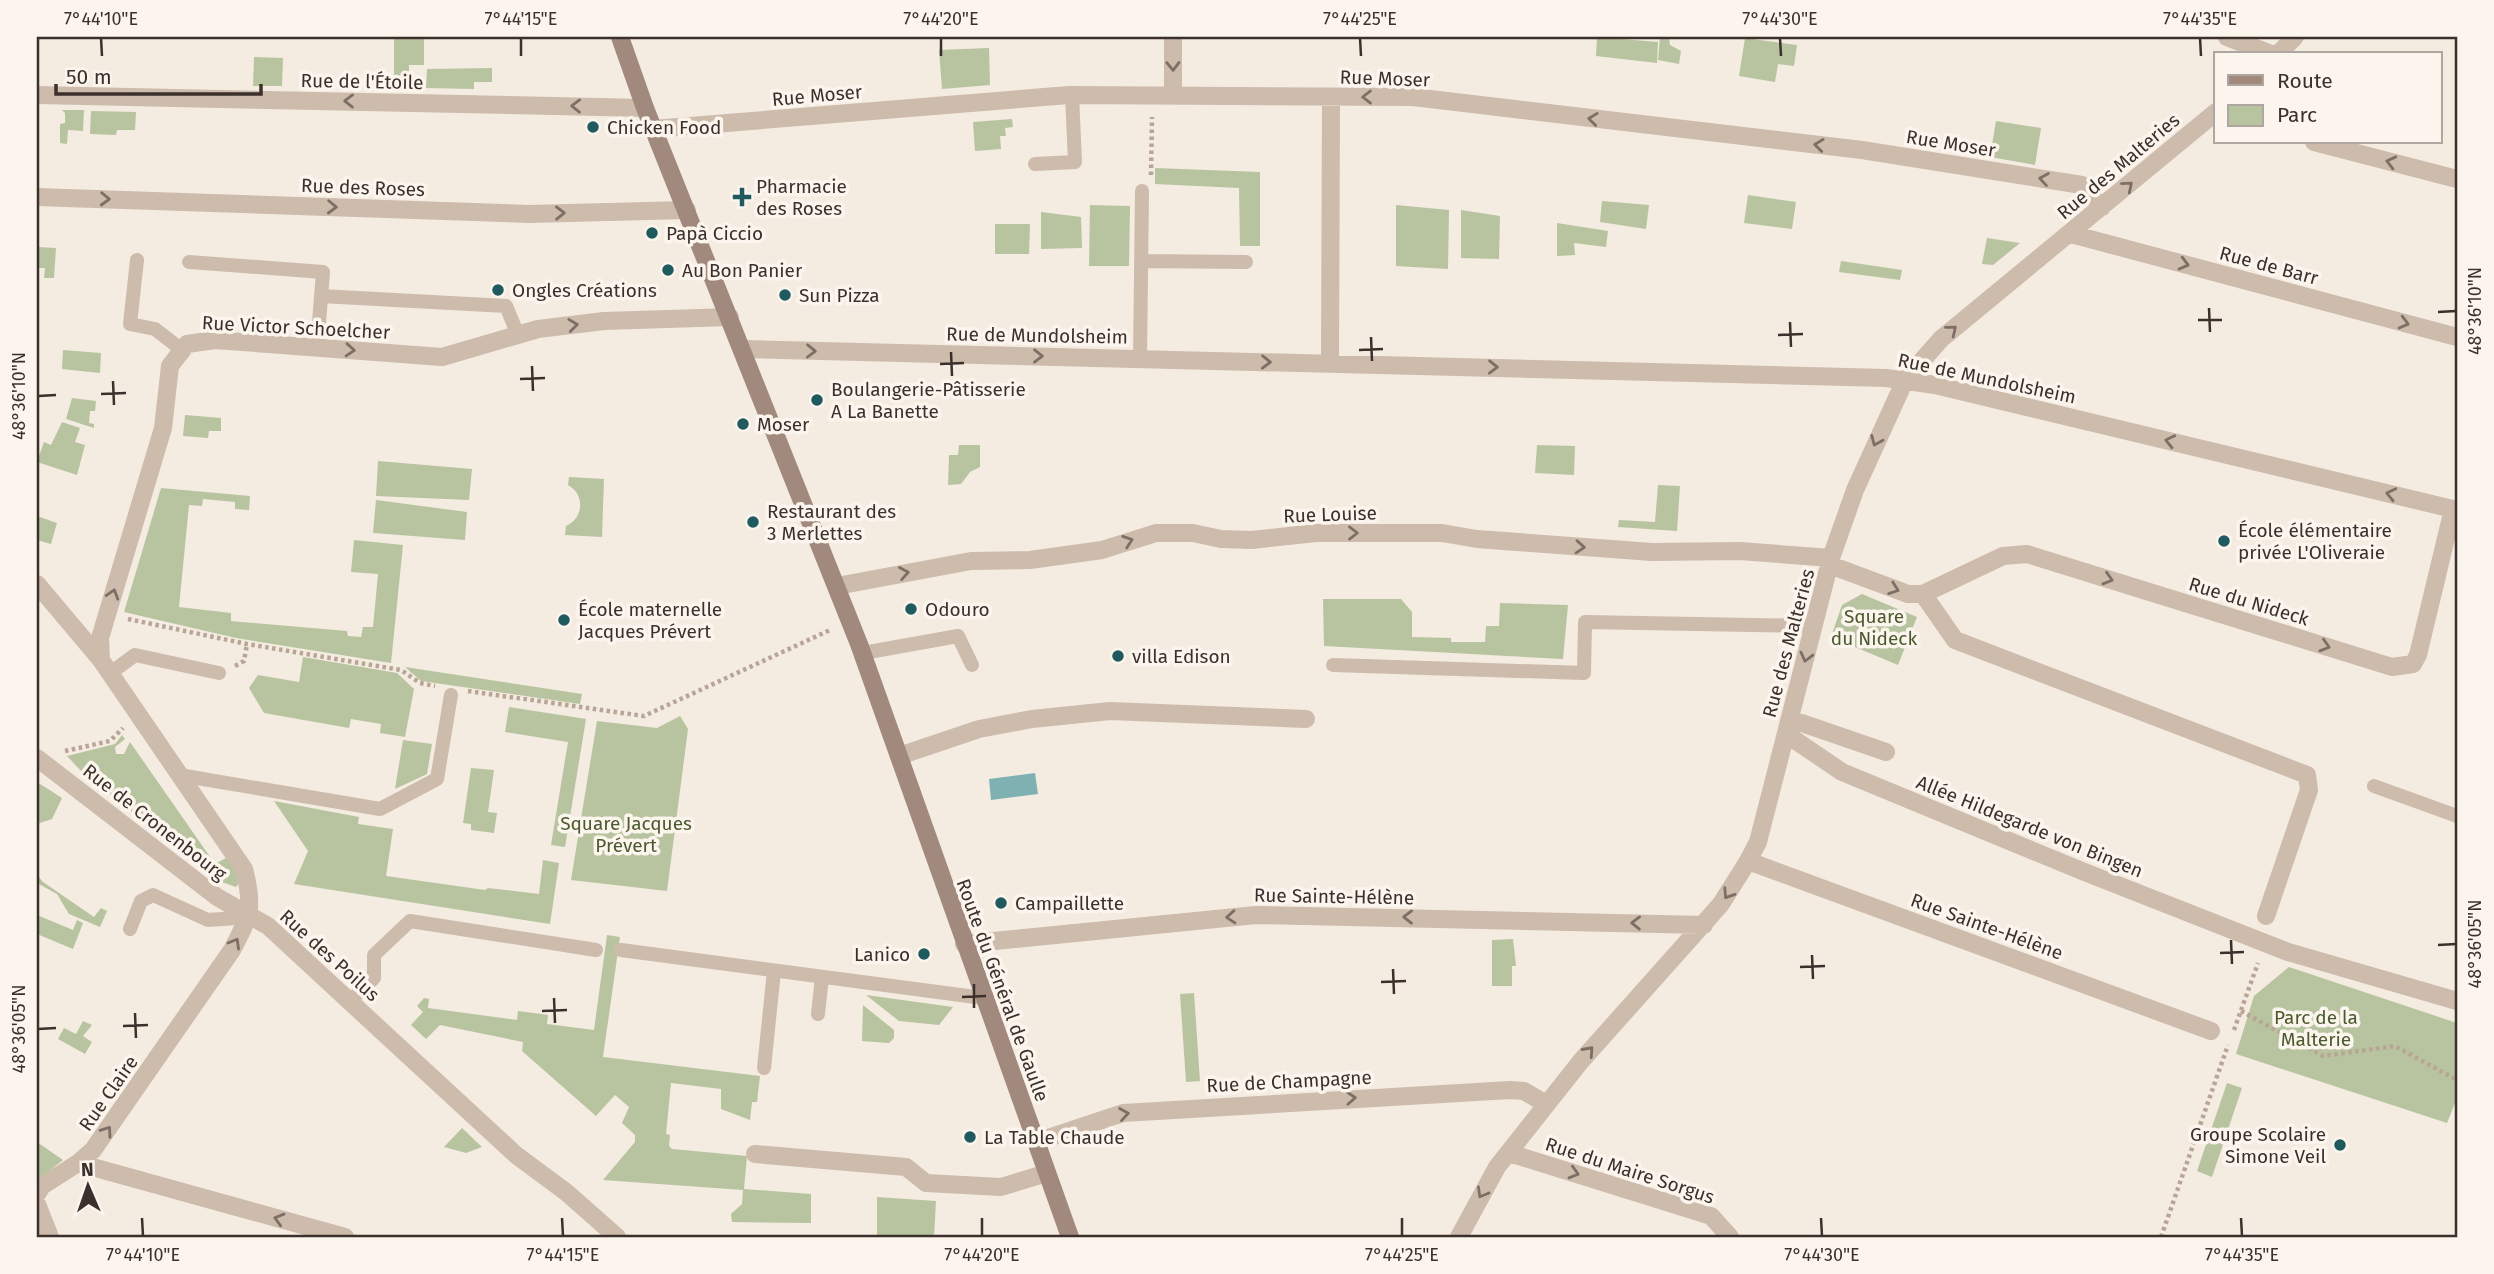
<svg xmlns="http://www.w3.org/2000/svg" width="2494" height="1274" font-family="'Fira Sans',sans-serif">
  <rect width="100%" height="100%" fill="#f4ebe1"/>
  <path fill="#b8c4a0" d="M394 37H424V65H409V87H394Z
    M1597 37 1658 42 1657 63 1596 56Z
    M1660 37H1669L1670 45 1681 51 1679 64 1658 60Z
    M1745 38 1797 45 1794 66 1778 64 1775 82 1739 76Z
    M989 48 990 85 942 89 939 50Z
    M254 57 283 58 282 86H253Z
    M492 68V82H474V89L426 88 427 69Z
    M62 110H84L83 131 68 130 67 144 60 143V124L65 123V113Z
    M91 111 136 112 135 130H117L116 135 90 134Z
    M1012 119 1013 127 1005 128 1006 136H1000L1001 149 975 151 973 122Z
    M1996 121 2041 128 2035 165 1990 157Z
    M1155 168 1260 172V246H1240L1239 188 1155 184Z
    M1748 195 1796 202 1792 229 1744 223Z
    M1602 201 1649 205 1646 229 1600 222Z
    M1090 205 1130 206 1129 266H1089Z
    M1396 205 1449 210 1448 269 1396 266Z
    M1461 210 1500 216 1499 259 1461 258Z
    M1041 212 1081 217 1082 248 1041 249Z
    M1557 223 1608 231 1606 247 1574 243 1575 255 1557 256Z
    M995 224H1030L1029 254H995Z
    M1987 238 2020 243 1993 265 1982 264Z
    M37 247 56 248 54 278H44L45 268H37Z
    M1841 261 1902 270 1900 280 1839 272Z
    M63 350 101 353 100 373 62 369Z
    M72 398 96 401 95 411H90L89 423 94 424V428L66 419Z
    M185 415 221 418V431H209L208 438 183 436Z
    M62 422 80 428 75 442 85 445 77 475 37 462 44 442 51 445Z
    M959 445H980V467L970 472 961 484 948 485 949 455H958Z
    M1537 445 1575 446 1574 475 1535 473Z
    M378 461 472 469 469 500 376 496Z
    M569 477 604 479 602 537 565 535 566 526C583 519 586 495 568 485Z
    M1658 485 1680 486 1677 531 1618 527 1619 520 1655 522Z
    M161 488 250 496 249 510 235 509V502L203 499 202 506 189 505 179 607 231 613V621L347 631 348 636 361 637 363 627H373L378 574 351 572 354 540 403 545 391 663 236 638 124 612Z
    M376 500 467 512 465 540 373 533Z
    M37 516 57 523 51 544 37 540Z
    M1862 594 1917 617 1898 665 1831 637 1842 605Z
    M1323 599H1401L1412 612V637L1451 638V642H1485L1486 626H1499L1500 603 1568 605 1563 659 1324 646Z
    M303 657 397 673 414 689 405 737 380 733 381 724 351 719 349 728 264 713 249 688 258 675 299 682Z
    M405 667 582 694 580 704 421 681Z
    M509 707 586 719 565 847 551 845 568 742 505 732Z
    M680 716 688 729 667 891 571 880 597 721 657 728Z
    M122 735 125 739 115 747 116 754H124L130 742 215 864 226 858 235 869 239 883 236 887 219 881 84 774 67 756 115 744Z
    M403 740 432 744 427 774 395 789Z
    M471 768 494 770 488 812 497 813 494 833 471 830V824L463 823Z
    M37 782 62 798 52 819 37 824Z
    M274 801 359 817 358 824 393 829 386 876 485 890 488 888 539 894 543 860 559 863 550 924 294 884 308 851Z
    M37 875 43 882 94 917 101 908 107 911 100 927 69 914 57 894 37 883Z
    M37 915 73 930 77 920 83 923 73 949 37 934Z
    M607 935 620 937 603 1057 760 1076 757 1102H752L750 1120 721 1109V1089L671 1083 666 1134 670 1135 669 1146 672 1149 747 1156 744 1189 811 1194V1223L732 1222 731 1214 742 1204 743 1190 603 1180 635 1142V1135L622 1123 629 1107 615 1095 596 1116 522 1051 523 1042 440 1025 426 1039 411 1025 423 1012 417 1006 424 998 429 999 428 1008 517 1020 518 1011 548 1015 547 1024 594 1030Z
    M1513 939 1516 966H1512V986H1492V940Z
    M2289 967 2457 1023V1098L2447 1123 2236 1054 2254 996Z
    M1194 993 1200 1081 1186 1082 1180 994Z
    M866 995 953 1007 939 1025 899 1021Z
    M863 1005 894 1030V1038L889 1043 862 1041Z
    M83 1021 92 1025 83 1036 92 1042 85 1054 58 1039 64 1028 76 1034Z
    M2227 1083 2242 1088 2212 1177 2197 1171Z
    M462 1128 482 1147 466 1153 444 1147Z
    M37 1142 63 1160 37 1181Z
    M877 1197 936 1201 934 1237H824H877Z"/>
  <path fill="#7fb0b2" d="M1035 773 1038 794 991 800 989 779Z"/>
  <g fill="none" stroke-linecap="round" stroke-linejoin="round">
    <path stroke="#b9a596" stroke-width="4.5" stroke-dasharray="3.5 3.5" stroke-linecap="butt" d="M1151 175 1152 117
      M128 619 247 644 401 670 420 683 435 686
      M235 666 244 661 247 644
      M468 691 644 716 830 630
      M65 751 110 741 123 728
      M2241 1011 2323 1056 2395 1046 2457 1080
      M2234 1030 2258 963
      M2161 1237 2228 1045"/>
    <path stroke="#cdbbac" stroke-width="14" d="M1035 164 1075 162 1072 95
      M137 260 130 324 155 329 182 350
      M1141 261 1246 262
      M189 262 323 272 317 348
      M321 296 506 306 518 335
      M1140 359 1142 191
      M863 653 958 636 972 665
      M1333 665 1584 673 1585 622 1814 626
      M109 674 135 655 219 673
      M179 775 380 809 437 779 451 695
      M2374 786 2457 816
      M130 929 141 901 153 895 208 920 250 917
      M621 950 983 998
      M350 1001 374 978V955L410 921 596 950
      M818 1014 822 977
      M764 1068 774 971"/>
    <path stroke="#cdbbac" stroke-width="18" d="M1173 37V95
      M2227 37 2271 54
      M2278 54 2295 37
      M37 95 645 108
      M653 129 1069 95 1413 97 1862 150 2082 185 2102 207
      M2314 142 2457 179
      M37 197 529 214 687 210
      M2071 234 2457 337
      M743 349 1886 378 1935 385 2457 510
      M1330 363 1331 97
      M1830 565 1908 594H1923L2003 556 2027 554 2392 667 2413 664 2418 655 2453 509
      M37 584 101 660 244 869C254 907 250 916 232 950L93 1150 78 1163 345 1237
      M837 586 971 561 1030 560 1102 550 1156 533H1193L1221 539 1252 540 1316 533H1442L1477 539 1652 552 1740 551 1831 558
      M1923 594 1955 640 2307 775 2309 790 2266 916
      M101 660 100 638 163 428 170 366 187 344 215 340 442 357 538 329 604 321 730 317
      M1790 719 1886 752
      M1786 734 1842 772 2082 871 2288 952 2457 1001
      M899 756 979 729 1032 719 1110 711 1306 719
      M37 758 217 897 268 926 516 1155 566 1192 617 1237
      M1748 861 2211 1031
      M964 944 1256 915 1704 925
      M1036 1142 1123 1113 1510 1090 1524 1091 1546 1104
      M1509 1153 1711 1216 1730 1237
      M755 1154 906 1167 926 1183 1001 1187 1047 1173
      M37 1194 42 1186 78 1163
      M37 1204 50 1237
      M1459 1237 1497 1167 1581 1061 1721 904 1748 861 1758 842 1831 558 1855 490 1905 380 1941 339 2216 112"/>
    <path stroke="#a18a7d" stroke-width="18" d="M620 37 645 108 859 644 1070 1237"/>
  </g>
  <defs><path id="oneway-chevron" d="M-2-3.5L2.5 0L-2 3.5" fill="none" stroke-width="1.6" stroke-linecap="round" stroke-linejoin="round" transform="scale(1.75)"/></defs>
  <g stroke="#7d6f65">
    <use href="#oneway-chevron" transform="translate(1173 66) rotate(89)"/>
    <use href="#oneway-chevron" transform="translate(1367 97) rotate(-180)"/>
    <use href="#oneway-chevron" transform="translate(349 101) rotate(-179)"/>
    <use href="#oneway-chevron" transform="translate(576 106) rotate(-179)"/>
    <use href="#oneway-chevron" transform="translate(1593 119) rotate(-173)"/>
    <use href="#oneway-chevron" transform="translate(1819 145) rotate(-173)"/>
    <use href="#oneway-chevron" transform="translate(2391 162) rotate(-166)"/>
    <use href="#oneway-chevron" transform="translate(2044 179) rotate(-171)"/>
    <use href="#oneway-chevron" transform="translate(2128 186) rotate(-40)"/>
    <use href="#oneway-chevron" transform="translate(105 199) rotate(2)"/>
    <use href="#oneway-chevron" transform="translate(332 207) rotate(2)"/>
    <use href="#oneway-chevron" transform="translate(560 213) rotate(-1)"/>
    <use href="#oneway-chevron" transform="translate(2184 264) rotate(15)"/>
    <use href="#oneway-chevron" transform="translate(2404 323) rotate(15)"/>
    <use href="#oneway-chevron" transform="translate(573 325) rotate(-7)"/>
    <use href="#oneway-chevron" transform="translate(1952 330) rotate(-39)"/>
    <use href="#oneway-chevron" transform="translate(350 350) rotate(4)"/>
    <use href="#oneway-chevron" transform="translate(811 351) rotate(1)"/>
    <use href="#oneway-chevron" transform="translate(1038 356) rotate(1)"/>
    <use href="#oneway-chevron" transform="translate(1266 362) rotate(1)"/>
    <use href="#oneway-chevron" transform="translate(1493 367) rotate(1)"/>
    <use href="#oneway-chevron" transform="translate(1876 441) rotate(113)"/>
    <use href="#oneway-chevron" transform="translate(2170 441) rotate(-167)"/>
    <use href="#oneway-chevron" transform="translate(2391 494) rotate(-167)"/>
    <use href="#oneway-chevron" transform="translate(1353 533)"/>
    <use href="#oneway-chevron" transform="translate(1128 541) rotate(-19)"/>
    <use href="#oneway-chevron" transform="translate(1580 547) rotate(4)"/>
    <use href="#oneway-chevron" transform="translate(904 573) rotate(-10)"/>
    <use href="#oneway-chevron" transform="translate(2108 579) rotate(17)"/>
    <use href="#oneway-chevron" transform="translate(1894 589) rotate(20)"/>
    <use href="#oneway-chevron" transform="translate(113 594) rotate(-73)"/>
    <use href="#oneway-chevron" transform="translate(2325 646) rotate(17)"/>
    <use href="#oneway-chevron" transform="translate(1806 657) rotate(104)"/>
    <use href="#oneway-chevron" transform="translate(1728 894) rotate(123)"/>
    <use href="#oneway-chevron" transform="translate(1231 917) rotate(176)"/>
    <use href="#oneway-chevron" transform="translate(1408 917) rotate(-179)"/>
    <use href="#oneway-chevron" transform="translate(1636 923) rotate(-179)"/>
    <use href="#oneway-chevron" transform="translate(235 943) rotate(-60)"/>
    <use href="#oneway-chevron" transform="translate(1589 1051) rotate(-48)"/>
    <use href="#oneway-chevron" transform="translate(1351 1098) rotate(-3)"/>
    <use href="#oneway-chevron" transform="translate(1124 1114) rotate(-9)"/>
    <use href="#oneway-chevron" transform="translate(107 1131) rotate(-55)"/>
    <use href="#oneway-chevron" transform="translate(1574 1173) rotate(17)"/>
    <use href="#oneway-chevron" transform="translate(1482 1193) rotate(120)"/>
    <use href="#oneway-chevron" transform="translate(279 1219) rotate(-164)"/>
  </g>
  <path fill="none" stroke="#3b302b" stroke-width="2.5" d="M101 38 102 56M521 38V56M941 38V56M1360 38 1361 56M1780 38 1781 56M2200 38 2201 56M2209 308 2210 332M2438 312 2456 311M2198 320H2222M1790 322 1791 347M1778 335 1803 334M1371 337 1372 361M1359 350 1383 349M951 352 952 376M940 364 964 363M532 366 533 391M520 379 545 378M113 381 114 405M101 394 126 393M38 396 56 395M2231 940 2232 964M2438 945 2456 944M2220 953 2244 952M1812 955 1813 979M1800 967 1825 966M1393 969 1394 994M1381 982 1406 981M974 984V1008M962 997 986 996M554 998 555 1023M542 1011 567 1010M135 1013 136 1038M123 1026 148 1025M38 1029 56 1028M142 1218 143 1236M562 1218 563 1236M982 1218V1236M1402 1218V1236M1821 1218 1822 1236M2241 1218 2242 1236"/>
  <g fill="#1f5a5e" stroke="#fbf5ee" stroke-width="2.5">
    <circle cx="593" cy="127" r="7"/>
    <path d="M738.5 186.5h7v7h7v7h-7v7h-7v-7h-7v-7h7z"/>
    <circle cx="652" cy="233" r="7"/>
    <circle cx="668" cy="270" r="7"/>
    <circle cx="498" cy="290" r="7"/>
    <circle cx="785" cy="295" r="7"/>
    <circle cx="817" cy="400" r="7"/>
    <circle cx="743" cy="424" r="7"/>
    <circle cx="753" cy="522" r="7"/>
    <circle cx="2224" cy="541" r="7"/>
    <circle cx="911" cy="609" r="7"/>
    <circle cx="564" cy="620" r="7"/>
    <circle cx="1118" cy="656" r="7"/>
    <circle cx="1001" cy="903" r="7"/>
    <circle cx="924" cy="954" r="7"/>
    <circle cx="970" cy="1137" r="7"/>
    <circle cx="2340" cy="1145" r="7"/>
  </g>
  <g text-anchor="middle" stroke-width="7" stroke-linejoin="round" paint-order="stroke">
    <g font-size="19" fill="#3b302b" stroke="#fbf5ee">
      <text transform="translate(1385 78) rotate(2)" y="7">Rue Moser</text>
      <text transform="translate(362 81) rotate(1)" y="7">Rue de l'Étoile</text>
      <text transform="translate(817 95) rotate(-5)" y="7">Rue Moser</text>
      <text transform="translate(1951 143) rotate(9)" y="7">Rue Moser</text>
      <text transform="translate(2118 166) rotate(-40)" y="7">Rue des Malteries</text>
      <text transform="translate(363 187) rotate(2)" y="7">Rue des Roses</text>
      <text transform="translate(2269 265) rotate(15)" y="7">Rue de Barr</text>
      <text transform="translate(296 327) rotate(3)" y="7">Rue Victor Schoelcher</text>
      <text transform="translate(1037 335) rotate(1)" y="7">Rue de Mundolsheim</text>
      <text transform="translate(1987 378) rotate(12)" y="7">Rue de Mundolsheim</text>
      <text transform="translate(1330 514) rotate(-2)" y="7">Rue Louise</text>
      <text transform="translate(2249 601) rotate(17)" y="7">Rue du Nideck</text>
      <text transform="translate(1788 643) rotate(-75)" y="7">Rue des Malteries</text>
      <text transform="translate(155 822) rotate(38)" y="7">Rue de Cronenbourg</text>
      <text transform="translate(2030 826) rotate(22)" y="7">Allée Hildegarde von Bingen</text>
      <text transform="translate(1334 896) rotate(1)" y="7">Rue Sainte-Hélène</text>
      <text transform="translate(1987 926) rotate(20)" y="7">Rue Sainte-Hélène</text>
      <text transform="translate(330 955) rotate(42)" y="7">Rue des Poilus</text>
      <text transform="translate(1003 990) rotate(70)" y="7">Route du Général de Gaulle</text>
      <text transform="translate(1289 1081) rotate(-3)" y="7">Rue de Champagne</text>
      <text transform="translate(108 1093) rotate(-55)" y="7">Rue Claire</text>
      <text transform="translate(1630 1170) rotate(18)" y="7">Rue du Maire Sorgus</text>
    </g>
    <g font-size="19" fill="#3b302b" stroke="#fbf5ee" text-anchor="start">
      <text x="607" y="134">Chicken Food</text>
      <text x="756" y="193">Pharmacie<tspan x="756" dy="22">des Roses</tspan></text>
      <text x="666" y="240">Papà Ciccio</text>
      <text x="682" y="277">Au Bon Panier</text>
      <text x="512" y="297">Ongles Créations</text>
      <text x="799" y="302">Sun Pizza</text>
      <text x="831" y="396">Boulangerie-Pâtisserie<tspan x="831" dy="22">A La Banette</tspan></text>
      <text x="757" y="431">Moser</text>
      <text x="767" y="518">Restaurant des<tspan x="767" dy="22">3 Merlettes</tspan></text>
      <text x="2238" y="537">École élémentaire<tspan x="2238" dy="22">privée L'Oliveraie</tspan></text>
      <text x="578" y="616">École maternelle<tspan x="578" dy="22">Jacques Prévert</tspan></text>
      <text x="925" y="616">Odouro</text>
      <text x="1132" y="663">villa Edison</text>
      <text x="1015" y="910">Campaillette</text>
      <text x="910" y="961" text-anchor="end">Lanico</text>
      <text x="2326" y="1141" text-anchor="end">Groupe Scolaire<tspan x="2326" dy="22">Simone Veil</tspan></text>
      <text x="984" y="1144">La Table Chaude</text>
    </g>
    <g font-size="19" fill="#4a5a2e" stroke="#fbf5ee">
      <text x="1874" y="623">Square<tspan x="1874" dy="22">du Nideck</tspan></text>
      <text x="626" y="830">Square Jacques<tspan x="626" dy="22">Prévert</tspan></text>
      <text x="2316" y="1024">Parc de la<tspan x="2316" dy="22">Malterie</tspan></text>
    </g>
  </g>
  <rect width="2494" height="1274" fill="none" stroke="#fbf5ee" stroke-width="77"/>
  <rect x="2214" y="52" width="228" height="91" fill="#fbf5ee" stroke="#aea6a0" stroke-width="2"/>
  <rect x="2228" y="75" width="35" height="10" fill="#a18a7d" stroke="#aea6a0" stroke-width="2"/>
  <text x="2277" y="88" font-size="21" fill="#3b302b">Route</text>
  <rect x="2228" y="105" width="35" height="21" fill="#b8c4a0" stroke="#aea6a0" stroke-width="2"/>
  <text x="2277" y="122" font-size="21" fill="#3b302b">Parc</text>
  <g transform="translate(88 1186) rotate(358)" stroke="#fbf5ee" stroke-width="5" paint-order="stroke">
  <path d="M0-5L12 26L0 18L-12 26Z" fill="#3b302b"/>
  <text y="-10" font-size="19" font-weight="bold" text-anchor="middle" fill="#3b302b">N</text>
  </g>
  <path d="M56 84v10h205v-10" fill="none" stroke="#3b302b" stroke-width="3.5"/>
  <text x="66" y="84" font-size="21" fill="#3b302b" stroke="#fbf5ee" stroke-width="5" paint-order="stroke">50 m</text>
  <rect x="38" y="38" width="2418" height="1198" fill="none" stroke="#3b302b" stroke-width="2.5"/>
  <g font-size="18" text-anchor="middle" fill="#3b302b">
    <text x="101" y="25">7°44'10"E</text>
    <text x="521" y="25">7°44'15"E</text>
    <text x="941" y="25">7°44'20"E</text>
    <text x="1360" y="25">7°44'25"E</text>
    <text x="1780" y="25">7°44'30"E</text>
    <text x="2200" y="25">7°44'35"E</text>
    <text transform="translate(2475 311) rotate(-90)" y="6">48°36'10"N</text>
    <text transform="translate(19 396) rotate(-90)" y="6">48°36'10"N</text>
    <text transform="translate(2475 944) rotate(-90)" y="6">48°36'05"N</text>
    <text transform="translate(19 1029) rotate(-90)" y="6">48°36'05"N</text>
    <text x="143" y="1261">7°44'10"E</text>
    <text x="563" y="1261">7°44'15"E</text>
    <text x="982" y="1261">7°44'20"E</text>
    <text x="1402" y="1261">7°44'25"E</text>
    <text x="1822" y="1261">7°44'30"E</text>
    <text x="2242" y="1261">7°44'35"E</text>
  </g>
</svg>
